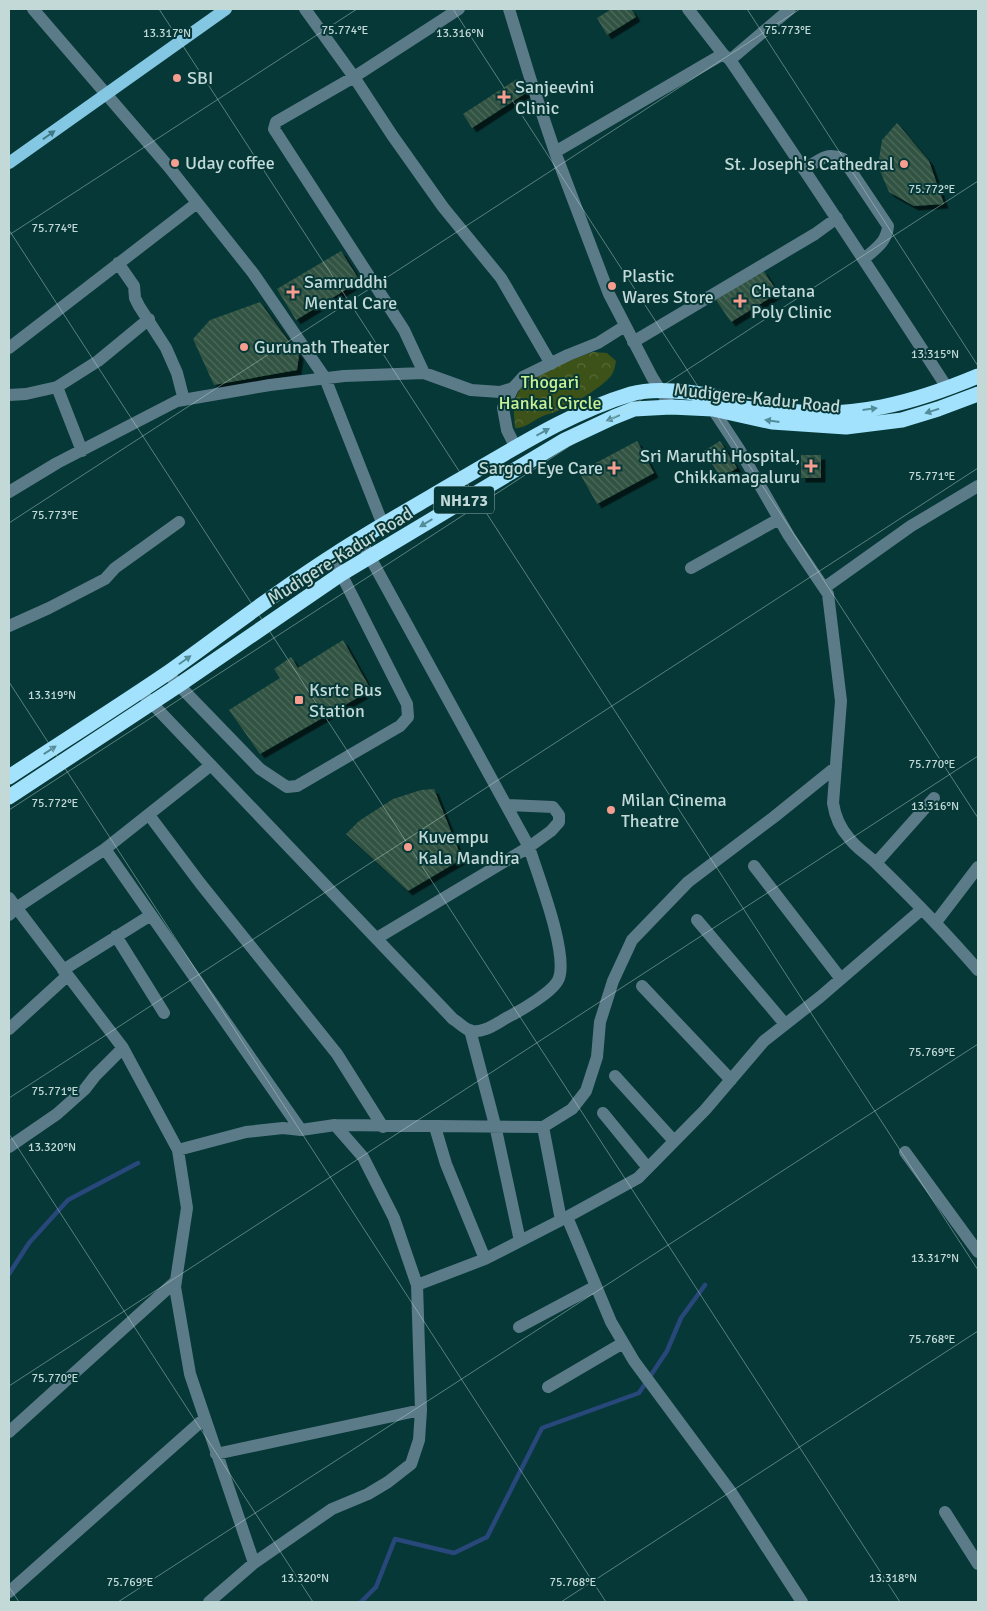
<svg xmlns="http://www.w3.org/2000/svg" width="987" height="1611" font-family="Signika,sans-serif">
  <defs>
    <pattern id="park-crowns" width="20" height="18" patternUnits="userSpaceOnUse" patternTransform="scale(1.25)"><rect width="20" height="18" fill="#3c5218"/><path d="M2 6a3 3 0 1 1 6 0M12 15a3 3 0 1 1 6 0" fill="none" stroke="#576a39"/></pattern>
    <pattern id="building-back-hatch" width="6" height="6" patternUnits="userSpaceOnUse" patternTransform="scale(1.25)"><rect width="6" height="6" fill="#315342"/><path d="M-1 5l2 2M0 0l6 6M5-1l2 2" fill="none" stroke="#4d6b5d"/></pattern>
    <filter id="shadow"><feDropShadow dx="4.5" dy="4.5" stdDeviation="0" flood-color="#0009"/></filter>
  </defs>
  <rect width="100%" height="100%" fill="#063837"/>
  <path fill="url(#park-crowns)" d="M593 352 607 353 616 361C615 368 613 375 608 379 598 390 568 407 555 412 551 414 547 414 543 416 533 420 527 428 515 428 515 419 512 408 515 400 517 394 520 388 525 384 540 372 574 358 593 352Z"/>
  <g fill="none" stroke-linecap="round" stroke-linejoin="round">
    <path stroke="#28477a" stroke-width="4.5" d="M9 1274 29 1243 68 1200 138 1163
      M361 1602 376 1587 395 1539 454 1553 487 1537 542 1428 639 1393 667 1351 681 1318 705 1285"/>
  </g>
  <path fill="url(#building-back-hatch)" filter="url(#shadow)" d="M609 9H631L636 17 607 35 597 18 610 10Z
    M517 79 526 93 472 128 463 114Z
    M897 123 929 161 944 204 914 206 889 192 878 166 882 140Z
    M341 251 360 281 296 320 277 289Z
    M763 270 778 293 731 322 716 300Z
    M260 302 299 355 297 370 214 385 193 339 210 320Z
    M637 441 654 473 597 504 579 472Z
    M720 441 737 468 721 478 704 451Z
    M801 455H821V478H801Z
    M343 640 371 690 260 754 229 710 280 678 274 669 291 657 298 668Z
    M434 789 462 859 408 891 346 834 359 821 393 799 421 790Z"/>
  <g fill="none" stroke-linecap="round" stroke-linejoin="round">
    <path stroke="#5c7b89" stroke-width="12" d="M33 9 168 166 253 273 325 378 383 525
      M305 9 354 77 392 135 443 207 501 278 551 364
      M509 9 531 81 555 152 609 294 652 377 671 407
      M688 9 723 54 730 60C804 168 876 278 948 389
      M730 60 790 9
      M555 152 723 54
      M804 170C818 161 826 151 843 159L888 226C887 242 875 249 864 259
      M118 263 134 286 135 298 139 306 166 348 177 373 184 400
      M633 342 815 234 837 218
      M9 348 197 203
      M424 373 404 330 274 129 276 122 354 77 459 9
      M57 387 82 451
      M9 395 26 394 57 387 98 361 149 319
      M710 405 739 449 789 536 828 594 841 701 833 803C835 816 840 828 849 838 856 848 868 855 877 864 912 898 946 933 978 970
      M516 448 507 430 503 408 513 388 523 377 568 355 598 343 625 326
      M9 492 57 463 177 401 270 385 344 376 424 373 471 390 500 392 513 388
      M360 539 529 847 377 938
      M691 568 779 519
      M824 588 911 526 978 486
      M9 626 49 608 105 579 115 568 179 522
      M167 673 260 769 287 787 297 786 400 726 408 717 407 704 332 556
      M145 696 453 1019C458 1022 464 1028 469 1030 482 1035 497 1023 508 1017 520 1011 555 991 559 978 568 952 538 876 529 847L551 831 559 822V815L553 807 507 805
      M149 815 200 883 337 1054 383 1127
      M105 849 301 1130
      M876 863 934 798
      M754 866 841 979
      M9 898 123 1048 178 1150 187 1208 175 1287 190 1374 254 1563
      M9 915 16 908 105 849 211 765
      M697 920 785 1024
      M936 922 978 867
      M116 936 164 1013
      M63 970 151 915
      M642 986 731 1080
      M9 1029 67 976
      M470 1030 495 1125 520 1241
      M615 1076 674 1141
      M603 1113 648 1168
      M435 1127 446 1164 485 1259
      M543 1127 561 1220
      M9 1147 57 1114 85 1089 95 1076 123 1048
      M178 1150 246 1132 283 1128 301 1130 335 1125 543 1127 572 1109 586 1091 597 1057 600 1022 613 981 632 940 688 882 774 817 836 767
      M905 1152 978 1252
      M567 1217 611 1322 634 1361 731 1492 802 1602
      M417 1285 485 1259 567 1217 638 1178 705 1110 764 1041 820 997 921 910
      M519 1327 596 1286
      M548 1387 623 1343
      M9 1432 176 1281
      M216 1454 421 1410
      M945 1512 978 1564
      M9 1592 205 1418
      M209 1602 254 1563 332 1509 368 1494 388 1482 411 1464 419 1440 421 1410 417 1285 394 1218 363 1157 335 1125"/>
    <path stroke="#83c7e3" stroke-width="12" d="M9 163 226 9"/>
    <path stroke="#a2e2fd" stroke-width="15" d="M9 777C62 742 116 708 169 672 224 633 277 591 334 555 374 529 415 506 456 482 512 450 568 413 631 394 672 382 740 403 782 410 850 421 916 402 978 376
      M9 797 179 685 341 574 565 440 614 417 634 409 671 407 713 409 772 422 846 427 902 420 938 409 978 394"/>
  </g>
  <defs><path id="oneway-solid" d="M-6-.8H1V-3.2L6.5 0L1 3.2V.8H-6Z" transform="scale(1.25)"/></defs>
  <use fill="#3e7884" href="#oneway-solid" transform="translate(49 135) rotate(-35)"/>
  <g fill="#548d9a">
    <use href="#oneway-solid" transform="translate(870 409) rotate(-7)"/>
    <use href="#oneway-solid" transform="translate(932 411) rotate(163)"/>
    <use href="#oneway-solid" transform="translate(613 418) rotate(157)"/>
    <use href="#oneway-solid" transform="translate(772 421) rotate(-172)"/>
    <use href="#oneway-solid" transform="translate(543 432) rotate(-29)"/>
    <use href="#oneway-solid" transform="translate(426 523) rotate(149)"/>
    <use href="#oneway-solid" transform="translate(185 660) rotate(-35)"/>
    <use href="#oneway-solid" transform="translate(50 750) rotate(-33)"/>
  </g>
  <path fill="none" stroke="#c2d9d8" stroke-width="1" stroke-opacity="0.45" d="M159 9 978 1270M453 9 978 818M747 9 978 366M9 230 900 1602M9 235 357 9M9 523 800 9M9 682 606 1602M9 810 978 181M9 1098 978 468M9 1134 313 1602M9 1386 978 756M9 1587 19 1602M118 1602 978 1044M561 1602 978 1331"/>
  <g fill="#f59d8f" stroke="#063837" stroke-width="2">
    <circle cx="177" cy="78" r="5"/>
    <path d="M501.5 89.5h5v5h5v5h-5v5h-5v-5h-5v-5h5z"/>
    <circle cx="175" cy="163" r="5"/>
    <circle cx="904" cy="164" r="5"/>
    <circle cx="612" cy="286" r="5"/>
    <path d="M290.5 284.5h5v5h5v5h-5v5h-5v-5h-5v-5h5z"/>
    <path d="M737.5 293.5h5v5h5v5h-5v5h-5v-5h-5v-5h5z"/>
    <circle cx="244" cy="347" r="5"/>
    <path d="M808.5 458.5h5v5h5v5h-5v5h-5v-5h-5v-5h5z"/>
    <path d="M611.5 460.5h5v5h5v5h-5v5h-5v-5h-5v-5h5z"/>
    <rect x="294" y="695" width="10" height="10" rx="2.5"/>
    <circle cx="611" cy="810" r="5"/>
    <circle cx="408" cy="847" r="5"/>
  </g>
  <g text-anchor="middle" stroke-width="4" stroke-linejoin="round" paint-order="stroke">
    <rect fill="#063837" stroke="#8aa9a8" stroke-width="1" x="434" y="486.5" width="60" height="27" rx="4"/>
    <g font-size="16" font-weight="bold" fill="#c2d9d8">
      <text x="464" y="506">NH173</text>
    </g>
    <g font-size="18" fill="#c2d9d8" stroke="#063837" text-anchor="start">
      <text x="187" y="84">SBI</text>
      <text x="515" y="93">Sanjeevini<tspan x="515" dy="21">Clinic</tspan></text>
      <text x="185" y="169">Uday coffee</text>
      <text x="894" y="170" text-anchor="end">St. Joseph's Cathedral</text>
      <text x="622" y="282">Plastic<tspan x="622" dy="21">Wares Store</tspan></text>
      <text x="304" y="288">Samruddhi<tspan x="304" dy="21">Mental Care</tspan></text>
      <text x="751" y="297">Chetana<tspan x="751" dy="21">Poly Clinic</tspan></text>
      <text x="254" y="353">Gurunath Theater</text>
      <text x="800" y="462" text-anchor="end">Sri Maruthi Hospital,<tspan x="800" dy="21">Chikkamagaluru</tspan></text>
      <text x="603" y="474" text-anchor="end">Sargod Eye Care</text>
      <text x="309" y="696">Ksrtc Bus<tspan x="309" dy="21">Station</tspan></text>
      <text x="621" y="806">Milan Cinema<tspan x="621" dy="21">Theatre</tspan></text>
      <text x="418" y="843">Kuvempu<tspan x="418" dy="21">Kala Mandira</tspan></text>
    </g>
    <g font-size="18" fill="#c9f095" stroke="#063837">
      <text x="550" y="388">Thogari<tspan x="550" dy="21">Hankal Circle</tspan></text>
    </g>
    <g font-size="18" fill="#c2d9d8" stroke="#063837">
      <text transform="translate(757 398) rotate(6)" y="6">Mudigere-Kadur Road</text>
      <text transform="translate(340 556) rotate(-32)" y="6">Mudigere-Kadur Road</text>
    </g>
  </g>
  <g font-size="12" text-anchor="middle" fill="#c2d9d8" stroke="#063837" stroke-width="4" stroke-linejoin="round" paint-order="stroke">
    <text x="345" y="34">75.774°E</text>
    <text x="788" y="34">75.773°E</text>
    <text x="460" y="37">13.316°N</text>
    <text x="167" y="37">13.317°N</text>
    <text x="932" y="193">75.772°E</text>
    <text x="55" y="232">75.774°E</text>
    <text x="935" y="358">13.315°N</text>
    <text x="932" y="480">75.771°E</text>
    <text x="55" y="519">75.773°E</text>
    <text x="52" y="699">13.319°N</text>
    <text x="932" y="768">75.770°E</text>
    <text x="55" y="807">75.772°E</text>
    <text x="935" y="810">13.316°N</text>
    <text x="932" y="1056">75.769°E</text>
    <text x="55" y="1095">75.771°E</text>
    <text x="52" y="1151">13.320°N</text>
    <text x="935" y="1262">13.317°N</text>
    <text x="932" y="1343">75.768°E</text>
    <text x="55" y="1382">75.770°E</text>
    <text x="305" y="1582">13.320°N</text>
    <text x="893" y="1582">13.318°N</text>
    <text x="130" y="1586">75.769°E</text>
    <text x="573" y="1586">75.768°E</text>
  </g>
  <rect width="987" height="1611" fill="none" stroke="#c2d9d8" stroke-width="20"/>
</svg>
